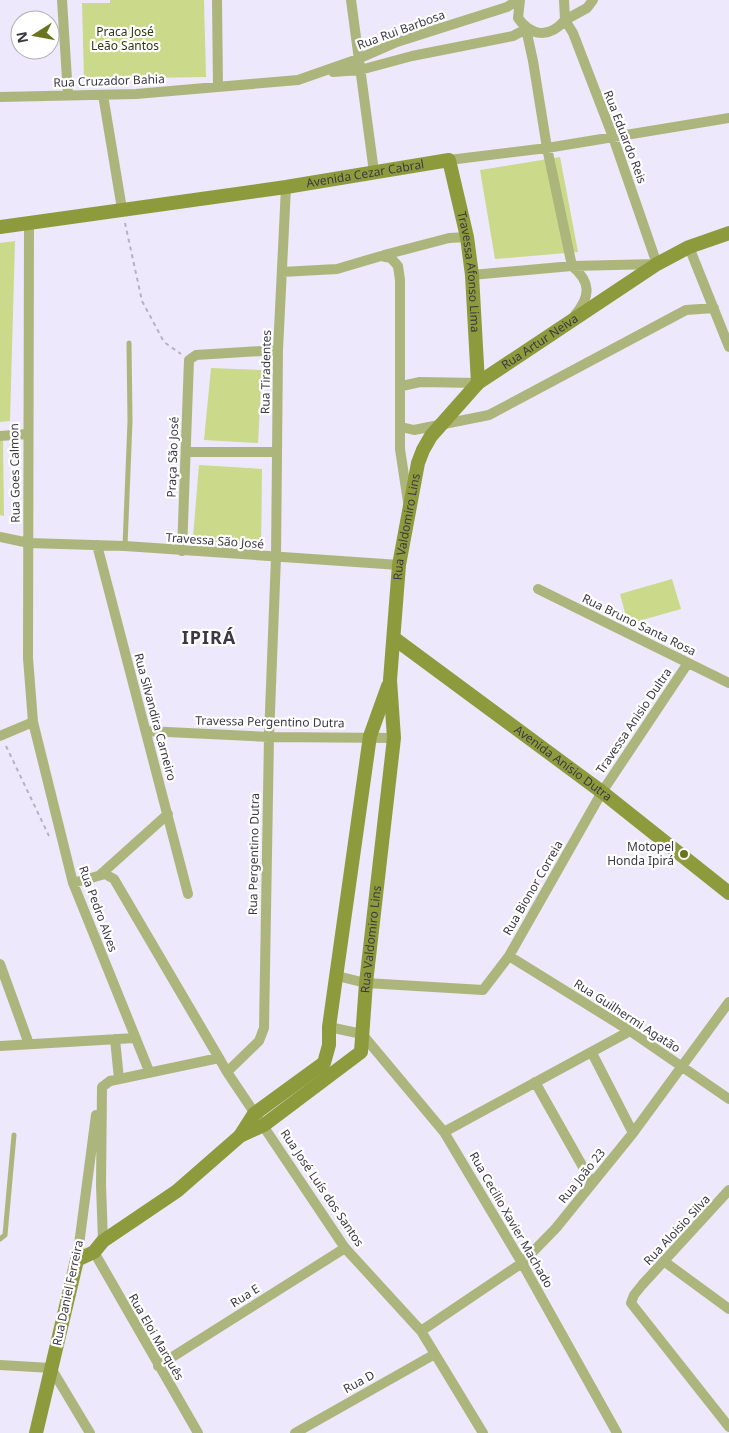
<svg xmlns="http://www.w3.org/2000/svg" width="729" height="1433" font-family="'Noto Sans',sans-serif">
  <rect width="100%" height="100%" fill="#ede8fb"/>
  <path fill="#cbd98b" d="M110 0H204L206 77 84 79 82 3H110Z
    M560 157 578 252 495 259 480 170Z
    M15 241 10 421 0 422V243Z
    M211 368 262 370 258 443 204 440Z
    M0 441H3L4 516 0 515Z
    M199 465 262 469 261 552 192 549Z
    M672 579 681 609 628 624 620 594Z"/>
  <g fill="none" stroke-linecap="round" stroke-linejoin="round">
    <path stroke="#b7b2c3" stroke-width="2" stroke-dasharray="4 4" stroke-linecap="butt" d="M125 223 142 301 164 342 181 354
      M6 746 49 836"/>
    <path stroke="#acb67c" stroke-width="5" d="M125 546 130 421 129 343
      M0 1239 5 1235 14 1135"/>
    <path stroke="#acb67c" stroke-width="10" d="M62 0 68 95
      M217 0 218 87
      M351 0 374 172
      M520 0 518 18C531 36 549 39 565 20L564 0
      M333 72 360 70 412 56 513 36 526 29 533 61 547 148 572 266C591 282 591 296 575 315
      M103 95 122 209
      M0 97 136 94 298 80 358 59 397 42 507 7 518 0
      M449 160 547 148 729 118
      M286 187 278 350 276 557 269 737 264 1028 259 1041 227 1072 345 1248 421 1331 483 1433
      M29 224 28 658 33 722 73 883 149 1071
      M689 247 729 347
      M384 255 449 238 467 237
      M282 272 337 269 381 256 391 258 398 266 400 280V449L408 502
      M472 275 572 266 657 264 613 137 573 33 565 20 587 8 593 0
      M402 386 420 382 478 383
      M401 427 414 430 489 415 686 310 714 308
      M0 436 27 434
      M186 452H277
      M0 537 29 543 125 546 399 565
      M97 545 188 894
      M182 551 189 360 196 355 278 350
      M538 589 729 683
      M146 731 269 737 394 738
      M0 736 33 722
      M100 875 168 814
      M73 883 105 874 114 879 219 1058
      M509 956 630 1031 729 1099
      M0 964 29 1044
      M337 976 366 983 483 990 509 956 602 792 688 663
      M329 1027 362 1034 444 1132 522 1263 617 1433
      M115 1039 119 1079
      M0 1046 135 1038
      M592 1053 633 1133
      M535 1082 592 1183
      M444 1132 630 1031
      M729 1190 642 1285 634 1295 631 1303 729 1427
      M103 1241 101 1185 102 1087 110 1081 219 1058 227 1072
      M94 1252 198 1433
      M77 1260 96 1115
      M665 1262 729 1309
      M421 1331 522 1263 556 1228 633 1133 729 1002
      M0 1365 51 1368 90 1433
      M158 1366 345 1248
      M295 1433 435 1354"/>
    <g stroke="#8e9b3c" stroke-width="14">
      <path id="s1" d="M0 227 286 187 449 160 467 237 472 275 478 383"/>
      <path id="s2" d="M395 639 602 792 729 893"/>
      <path id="s3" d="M240 1136 264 1125 361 1052 366 983 394 738 390 680 399 565 418 463 423 450 431 436 478 383 657 264 689 247 729 233"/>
      <path d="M36 1433 77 1260 94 1252 103 1241 177 1191 240 1136 254 1114 324 1063 329 1045V1027L370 736 388 686"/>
    </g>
  </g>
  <circle fill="#69741f" stroke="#fff" stroke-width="2" cx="684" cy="854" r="5"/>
  <g text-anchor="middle" stroke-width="4.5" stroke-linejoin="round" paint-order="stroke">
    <g font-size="12" fill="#3b3844" stroke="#fff">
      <text transform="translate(401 30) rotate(-20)" y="4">Rua Rui Barbosa</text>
      <text transform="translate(109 81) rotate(-2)" y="4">Rua Cruzador Bahia</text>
      <text transform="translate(625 137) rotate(69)" y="4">Rua Eduardo Reis</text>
      <text dy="4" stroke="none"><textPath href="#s1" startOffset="369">Avenida Cezar Cabral</textPath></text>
      <text dy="4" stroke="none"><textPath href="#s1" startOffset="568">Travessa Afonso Lima</textPath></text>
      <text dy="4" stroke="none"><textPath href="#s3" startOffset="916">Rua Artur Neiva</textPath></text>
      <text transform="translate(266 372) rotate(-89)" y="4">Rua Tiradentes</text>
      <text transform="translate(173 457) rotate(-88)" y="4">Praça São José</text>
      <text transform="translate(15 473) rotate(-91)" y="4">Rua Goes Calmon</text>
      <text dy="4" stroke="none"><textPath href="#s3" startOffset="676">Rua Valdomiro Lins</textPath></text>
      <text transform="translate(215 541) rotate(4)" y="4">Travessa São José</text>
      <text transform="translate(639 625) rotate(26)" y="4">Rua Bruno Santa Rosa</text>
      <text transform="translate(155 717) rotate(75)" y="4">Rua Silvandira Carneiro</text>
      <text transform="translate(634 721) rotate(-56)" y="4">Travessa Anisio Dultra</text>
      <text transform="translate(270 722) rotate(1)" y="4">Travessa Pergentino Dutra</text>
      <text dy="4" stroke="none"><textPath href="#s2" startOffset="209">Avenida Anísio Dutra</textPath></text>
      <text transform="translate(254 854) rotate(-89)" y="4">Rua Pergentino Dutra</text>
      <text transform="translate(533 888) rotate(-60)" y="4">Rua Bionor Correia</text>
      <text transform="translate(98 909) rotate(70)" y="4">Rua Pedro Alves</text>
      <text dy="4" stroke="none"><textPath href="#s3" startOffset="261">Rua Valdomiro Lins</textPath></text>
      <text transform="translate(627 1016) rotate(33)" y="4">Rua Guilhermi Agatão</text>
      <text transform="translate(582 1176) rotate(-51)" y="4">Rua João 23</text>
      <text transform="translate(322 1188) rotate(56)" y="4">Rua José Luís dos Santos</text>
      <text transform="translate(511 1220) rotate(60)" y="4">Rua Cecilio Xavier Machado</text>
      <text transform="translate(677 1230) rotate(-47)" y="4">Rua Aloisio Silva</text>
      <text transform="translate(68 1293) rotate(-78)" y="4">Rua Daniel Ferreira</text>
      <text transform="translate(245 1296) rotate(-32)" y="4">Rua E</text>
      <text transform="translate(156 1337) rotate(60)" y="4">Rua Eloi Marquês</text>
      <text transform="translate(359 1382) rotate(-29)" y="4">Rua D</text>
    </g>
    <g font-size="12" fill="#323811" stroke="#fff">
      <text x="125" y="36">Praca José<tspan x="125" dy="14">Leão Santos</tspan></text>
    </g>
    <g font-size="12" fill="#3b3844" stroke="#fff" text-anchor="end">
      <text x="674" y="851">Motopel<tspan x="674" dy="14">Honda Ipirá</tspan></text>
    </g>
    <g font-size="18" font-weight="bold" letter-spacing="1" fill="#3b3844" stroke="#fff">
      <text x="209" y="644">IPIRÁ</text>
    </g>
  </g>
  <g transform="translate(35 35) rotate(259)"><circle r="24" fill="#ffffff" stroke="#b1afb4"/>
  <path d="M0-4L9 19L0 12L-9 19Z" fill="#69741f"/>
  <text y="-8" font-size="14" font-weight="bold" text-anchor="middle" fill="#3b3844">N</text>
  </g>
</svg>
